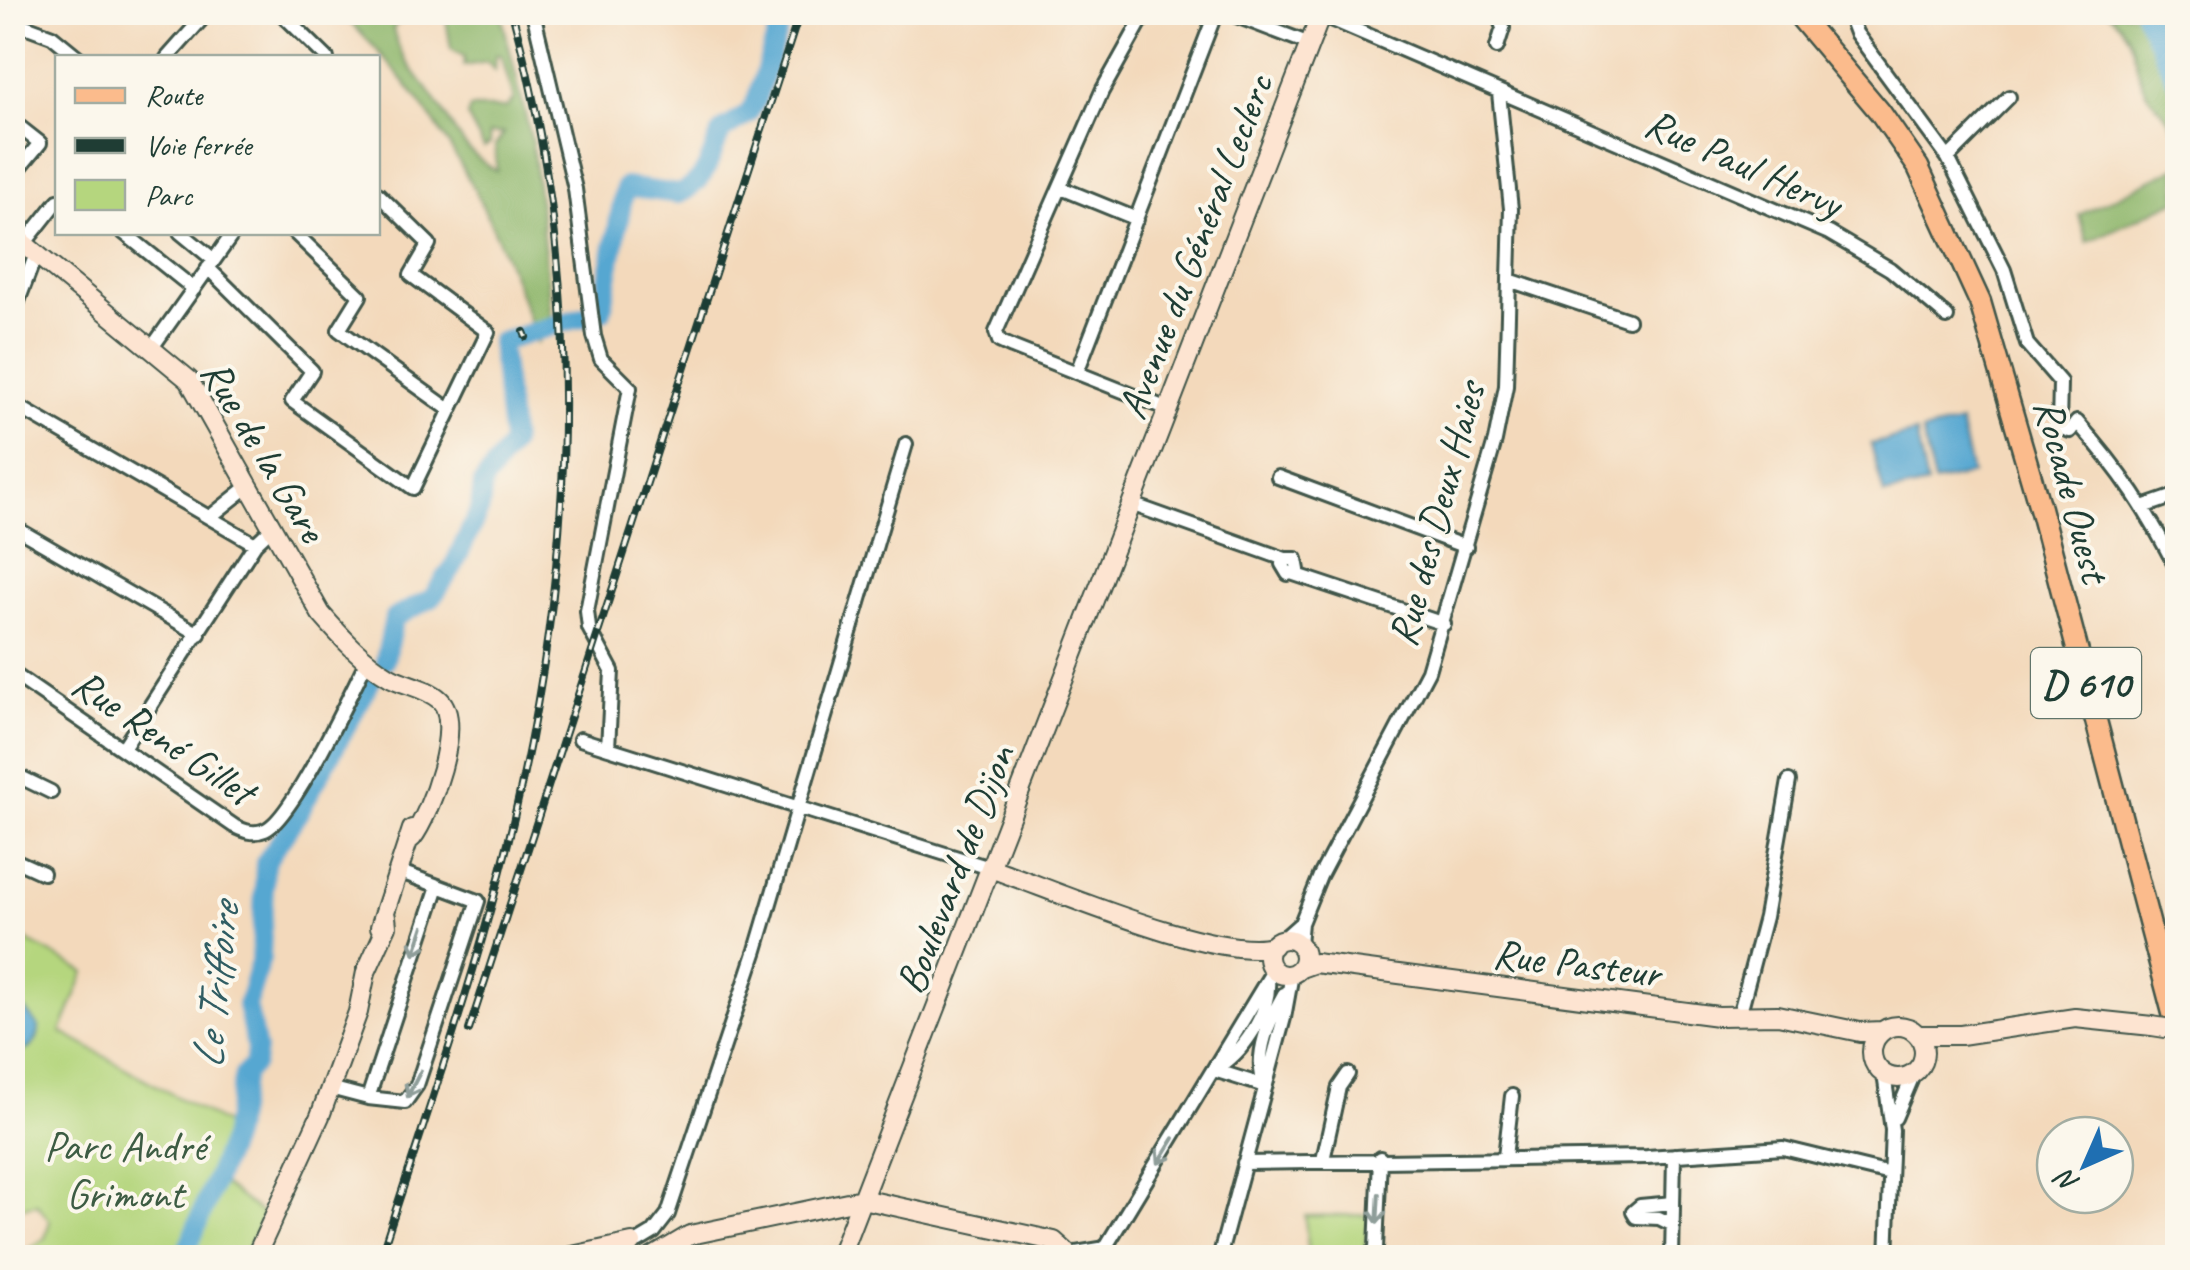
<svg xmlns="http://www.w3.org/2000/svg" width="2190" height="1270" font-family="Caveat,sans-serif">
  <rect width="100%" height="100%" fill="#fbf7ec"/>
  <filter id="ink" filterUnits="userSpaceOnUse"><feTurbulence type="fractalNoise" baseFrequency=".01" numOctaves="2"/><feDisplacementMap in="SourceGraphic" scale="20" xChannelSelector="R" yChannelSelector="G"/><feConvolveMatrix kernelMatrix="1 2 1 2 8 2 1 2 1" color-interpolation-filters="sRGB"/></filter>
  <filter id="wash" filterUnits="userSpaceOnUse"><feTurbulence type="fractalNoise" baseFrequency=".0048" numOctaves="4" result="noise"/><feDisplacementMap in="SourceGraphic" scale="40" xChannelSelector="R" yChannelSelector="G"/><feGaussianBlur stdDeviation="2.25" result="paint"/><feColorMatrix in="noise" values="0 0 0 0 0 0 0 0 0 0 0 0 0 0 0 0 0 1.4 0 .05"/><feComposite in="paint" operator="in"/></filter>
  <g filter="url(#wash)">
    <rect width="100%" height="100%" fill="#f3d9bb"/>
    <path fill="#b5d67e" stroke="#6a8a59" stroke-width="2.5" d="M13 933 85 972 61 1032 234 1129 216 1179 264 1215 243 1257 16 1258 45 1238 50 1221 37 1204 13 1209Z
      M1369 1215 1366 1250 1361 1255 1308 1256 1305 1216Z"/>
    <path fill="#90b76d" stroke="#587a50" stroke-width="2.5" d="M340 13H408L393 28C399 57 415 73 432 95 456 129 458 149 497 171L495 146 504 133 489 134 490 144 484 148 467 116 470 108H506L514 99 501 55H496L495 71 487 62 464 66 465 57 451 49 445 13H501L532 143 542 225 551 316 537 343C497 217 439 103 340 13Z
      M2109 13H2177V136C2172 117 2155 107 2146 90 2128 57 2144 47 2109 13Z
      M2177 167V200L2087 242 2079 215Z"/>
    <path fill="#57a7d1" stroke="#3b7282" stroke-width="2.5" d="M1960 423 1972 474 1934 483 1922 432Z
      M1916 433 1927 485 1884 495 1871 444Z
      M13 1008 25 1010 39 1027C39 1043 28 1053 13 1053Z"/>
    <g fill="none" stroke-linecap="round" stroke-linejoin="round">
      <path stroke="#57a7d1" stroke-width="20" d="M2144 12 2178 83
        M385 660 394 618 432 598 453 567 480 509 483 483 512 443 500 342 602 311 625 187 679 194C709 180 709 157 722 131L748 114 756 101 784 12
        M184 1258 232 1137 244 1075 254 1064 256 1050 247 1005 261 958 265 863 299 812 371 681"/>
    </g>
  </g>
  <g filter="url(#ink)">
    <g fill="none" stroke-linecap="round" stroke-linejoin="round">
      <defs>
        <path id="street" d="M280 12 327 58
          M533 12 575 189 594 336 601 359 630 388 587 611 589 628 612 671 608 748
          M1146 12 1102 91 996 332 999 341 1012 347 1168 409
          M1226 12 1310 44
          M1497 12 1503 28 1497 47
          M1848 12 1856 33 1948 158 2004 270 2027 344 2060 382 2059 427 2070 431 2077 422C2121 471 2148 512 2178 571
          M1321 15 1829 233 1890 269 1947 317
          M25 26 52 36 79 58
          M167 58 208 12
          M12 121 40 143 12 177
          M1948 158 2009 97
          M1061 188 1137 219
          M123 232 194 289
          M180 232 214 260
          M294 232 360 296 339 330 450 410
          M24 244 58 201
          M208 268 312 371 292 401 413 488 488 332 411 275 429 244 378 194
          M1509 280 1628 320
          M12 317 36 254
          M153 346 234 232
          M1077 372 1216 12
          M12 403 255 544
          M1278 477 1466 547
          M1131 504 1285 559H1296L1298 570 1288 574 1282 564 1285 559
          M2146 506 2178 495
          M210 517 250 485
          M12 526 199 634
          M1294 574 1444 624
          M12 673 234 826C244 831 253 835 265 830 292 819 352 691 367 660
          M580 739 993 869
          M123 748 255 544 273 527
          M12 773 51 792
          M12 859 43 873
          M1283 939 1301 923
          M1299 944 1301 923 1320 876 1428 671 1495 441 1506 386 1511 209 1499 93
          M1739 1016 1765 917 1789 781
          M1214 1070C1243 1054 1271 1012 1268 979
          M1214 1070 1265 1086
          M1884 1074 1892 1130 1887 1258
          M1265 1086C1253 1057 1269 1020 1284 994
          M330 1088 368 1098 438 886 401 872
          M368 1098 405 1102 417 1085 478 901 438 886
          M1895 1118 1914 1073
          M1505 1157 1512 1096
          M1323 1160 1339 1087 1348 1074
          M1244 1163 1647 1157 1783 1148 1890 1174
          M1673 1225 1659 1218 1636 1217 1633 1212 1640 1206 1673 1203
          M639 1241 654 1232 668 1214 756 950 906 444
          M1070 1254 1106 1248
          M1099 1258 1274 969
          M1219 1258 1284 1018 1292 974
          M1368 1258 1376 1248 1380 1158
          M1672 1258 1674 1155"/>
        <path id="secondary" d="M12 234 189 380 321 614C341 637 363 661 390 677 405 685 427 688 440 700 464 723 430 815 412 838
          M993 869C1054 890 1216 961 1273 946
          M380 927 412 829
          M1268 957a18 18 0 1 1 36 0a18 18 0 1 1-36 0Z
          M1301 968 1315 963 1718 1016 1778 1015 1860 1032 1882 1031
          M1872 1052a26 26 0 1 1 52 0a26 26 0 1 1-52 0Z
          M1918 1035H1961L2075 1018 2152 1026
          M653 1257 690 1235 862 1199 1054 1241 1073 1258
          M255 1258 320 1116 358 1012 366 972 387 926 386 917
          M563 1258 632 1243
          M839 1258 1322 12"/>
        <path id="primary" d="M1796 12 1880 112 1918 167 1980 302 2040 508 2178 1032"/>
      </defs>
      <use href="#street" stroke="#3f5448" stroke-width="18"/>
      <use href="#secondary" stroke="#3f5448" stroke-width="22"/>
      <use href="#primary" stroke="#3f5448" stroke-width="25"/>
      <use href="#street" stroke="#fff" stroke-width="12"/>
      <use href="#secondary" stroke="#fde4d1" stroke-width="18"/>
      <use href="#primary" stroke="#fbbb8c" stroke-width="20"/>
      <defs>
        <path id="rail" d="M524 332 526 337
          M469 1030 800 12
          M380 1258C427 1113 478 970 513 822 576 555 586 279 512 12"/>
      </defs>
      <use href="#rail" stroke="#1f3d34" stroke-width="8"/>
      <use href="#rail" stroke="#fbf7ec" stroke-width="4" stroke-dasharray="11" stroke-linecap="butt"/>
      <defs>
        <path id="secondary-bridge" d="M2152 1026 2178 1030"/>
      </defs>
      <use href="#secondary-bridge" stroke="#3f5448" stroke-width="22" stroke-linecap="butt"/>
      <use href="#secondary-bridge" stroke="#fde4d1" stroke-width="18"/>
    </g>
    <defs><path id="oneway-shaft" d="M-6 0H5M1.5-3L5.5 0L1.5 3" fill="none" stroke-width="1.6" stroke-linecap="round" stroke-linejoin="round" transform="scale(2.5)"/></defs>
    <g stroke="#8f9e9a">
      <use href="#oneway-shaft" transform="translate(419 941) rotate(108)"/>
      <use href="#oneway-shaft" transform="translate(414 1084) rotate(117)"/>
      <use href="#oneway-shaft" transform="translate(1166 1151) rotate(122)"/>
      <use href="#oneway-shaft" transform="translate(1378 1209) rotate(93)"/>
    </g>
  </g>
  <g text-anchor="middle" stroke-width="8" stroke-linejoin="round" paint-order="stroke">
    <rect fill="#fbf7ec" stroke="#61756b" stroke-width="2.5" x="2031" y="648" width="110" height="70" rx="8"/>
    <g font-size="40" font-weight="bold" fill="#1f3d34">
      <text x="2086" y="697">D 610</text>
    </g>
    <g font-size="42" fill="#1f3d34" stroke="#fbf7ec">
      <text transform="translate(1744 162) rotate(24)" y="15">Rue Paul Hervy</text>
      <text transform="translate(1194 246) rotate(-69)" y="15">Avenue du Général Leclerc</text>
      <text transform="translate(265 450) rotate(59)" y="15">Rue de la Gare</text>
      <text transform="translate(2073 490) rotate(75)" y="15">Rocade Ouest</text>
      <text transform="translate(1435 514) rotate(-75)" y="15">Rue des Deux Haies</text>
      <text transform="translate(164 736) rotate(34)" y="15">Rue René Gillet</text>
      <text transform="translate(954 869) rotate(-69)" y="15">Boulevard de Dijon</text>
      <text transform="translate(1577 962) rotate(7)" y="15">Rue Pasteur</text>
    </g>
    <g font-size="42" fill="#3d5c43" stroke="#fbf7ec">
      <text x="125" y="1160">Parc André<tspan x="125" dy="48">Grimont</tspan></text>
    </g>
    <g font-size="45" font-style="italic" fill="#305d63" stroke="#fbf7ec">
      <text transform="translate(214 986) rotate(-84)" y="16">Le Triffoire</text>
    </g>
  </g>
  <rect width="2190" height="1270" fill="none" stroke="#fbf7ec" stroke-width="50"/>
  <rect x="55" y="55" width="325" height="180" fill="#fbf7ec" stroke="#a3ada2" stroke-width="2.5"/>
  <rect x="75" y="88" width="50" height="15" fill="#fbbb8c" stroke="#a3ada2" stroke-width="2.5"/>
  <text x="145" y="105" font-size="30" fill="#1f3d34">Route</text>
  <rect x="75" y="138" width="50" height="15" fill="#1f3d34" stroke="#a3ada2" stroke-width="2.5"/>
  <text x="145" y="155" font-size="30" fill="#1f3d34">Voie ferrée</text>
  <rect x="75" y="180" width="50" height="30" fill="#b5d67e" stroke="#a3ada2" stroke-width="2.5"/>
  <text x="145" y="205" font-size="30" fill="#1f3d34">Parc</text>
  <g transform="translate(2085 1165) rotate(225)"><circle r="48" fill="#fbf7ec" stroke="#a3ada2" stroke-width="2.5"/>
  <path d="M0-8L18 38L0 25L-18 38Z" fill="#1f6fb2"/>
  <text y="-15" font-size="28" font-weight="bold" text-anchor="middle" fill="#1f3d34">N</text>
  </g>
</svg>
